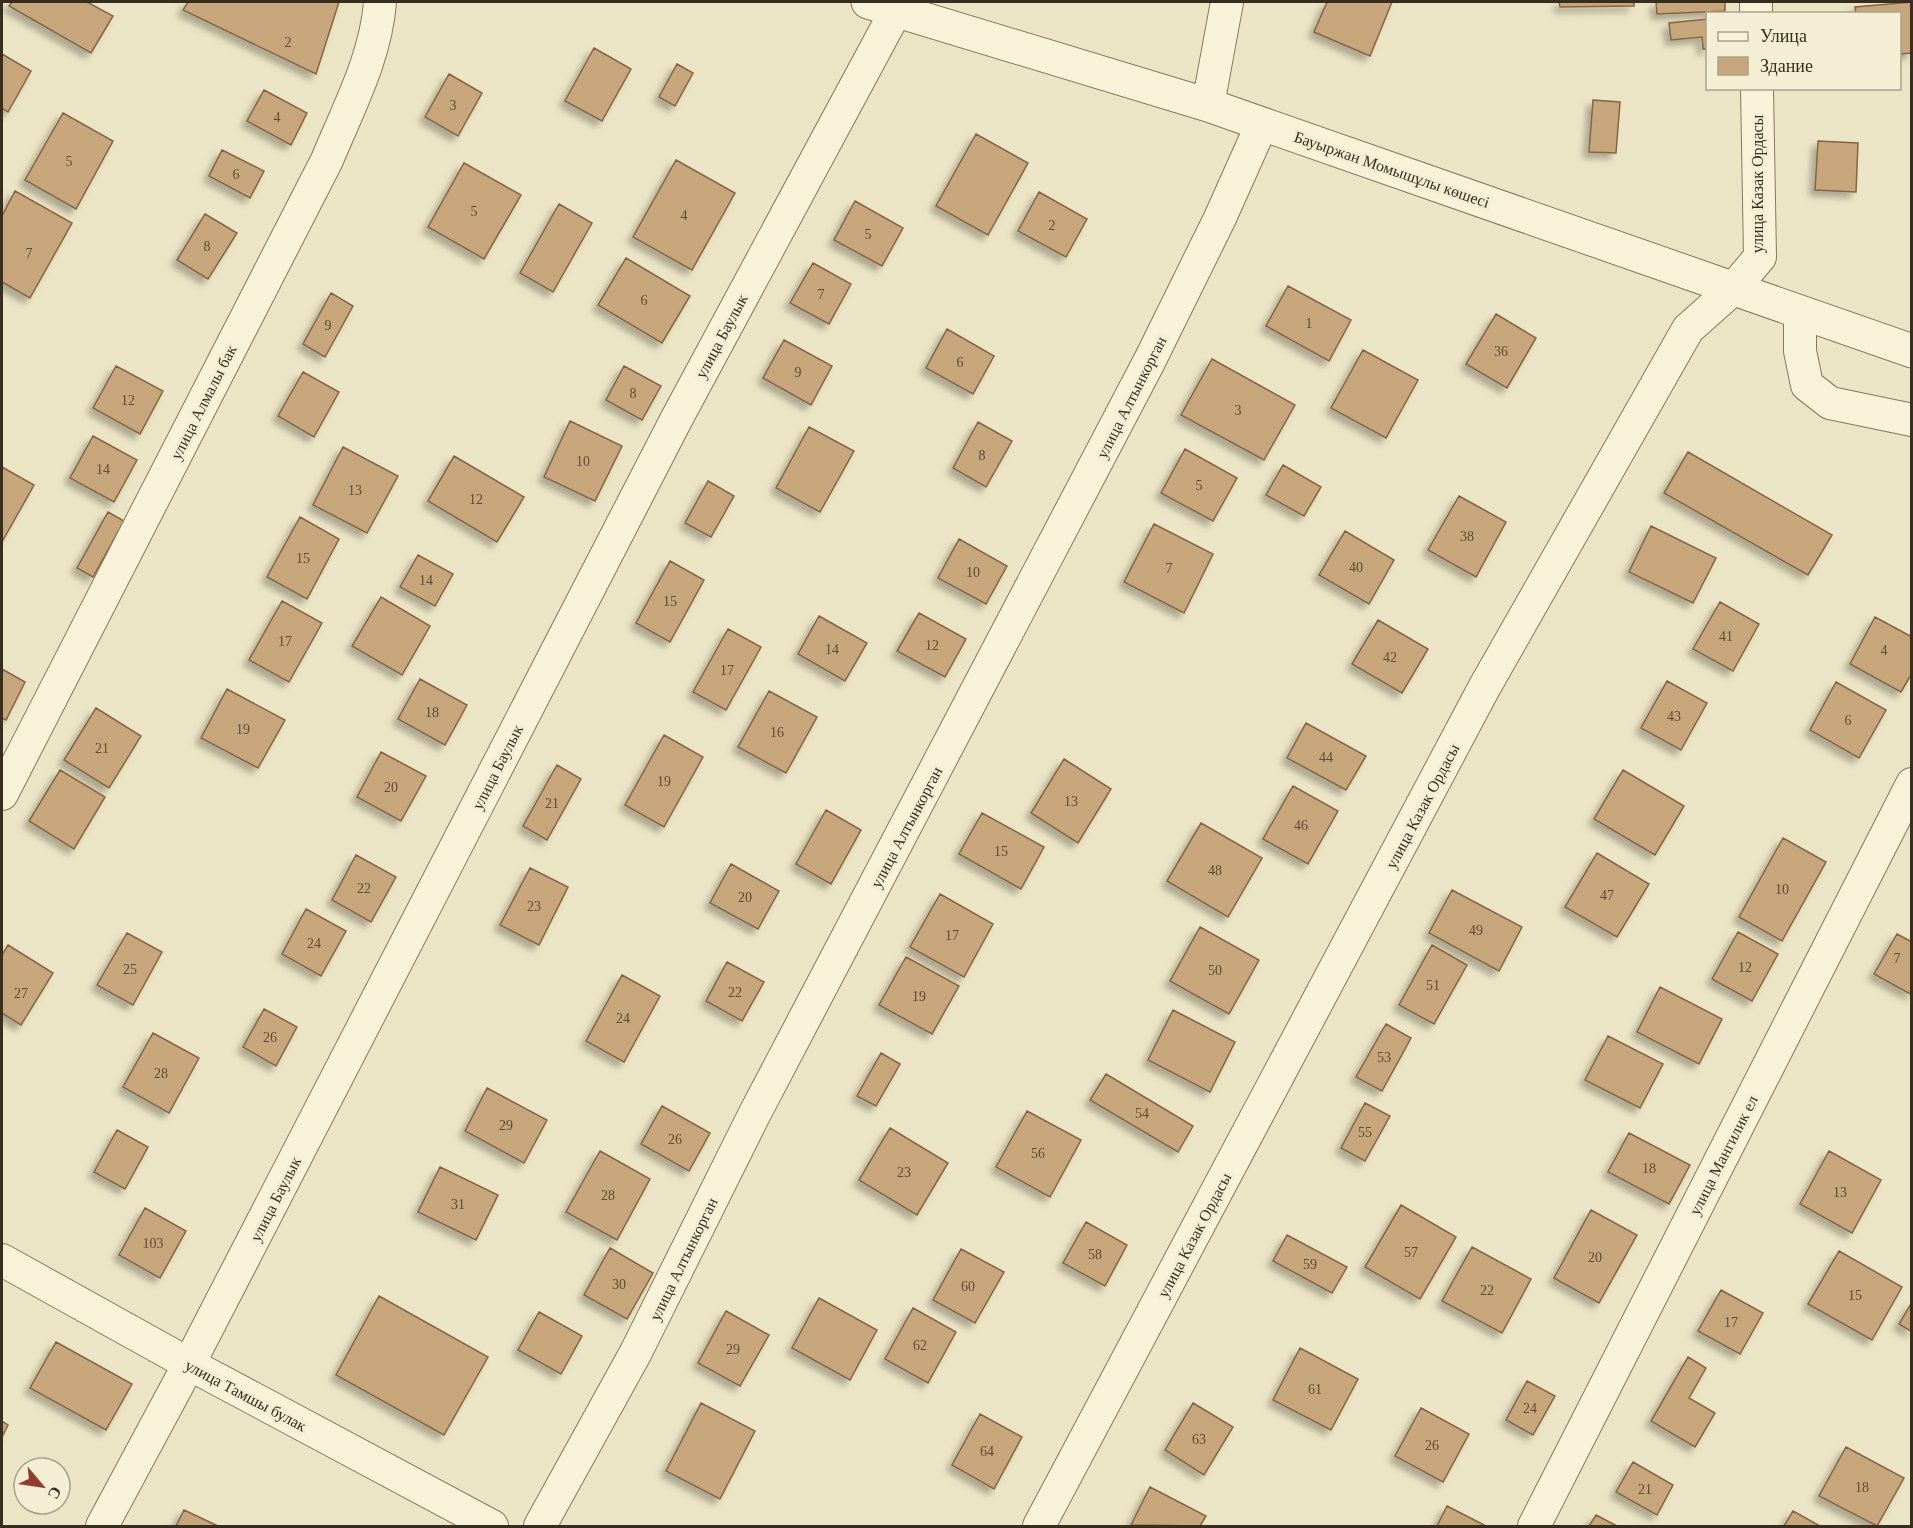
<svg xmlns="http://www.w3.org/2000/svg" width="1913" height="1528" font-family="'Times New Roman',serif">
  <defs>
    <filter id="shadow"><feDropShadow dx="-5.5" dy="5.5" stdDeviation="3" flood-color="#0004"/></filter>
  </defs>
  <rect width="100%" height="100%" fill="#ece5c5"/>
  <path fill="#c8a67c" stroke="#846543" stroke-width="1.5" filter="url(#shadow)" d="M12 2H87L113 16 91 53 9 6Z
    M188 2H339L316 74 183 10Z
    M1327 2H1392L1370 56 1314 32Z
    M1559 2H1634V6L1560 7Z
    M1656 2H1725V11L1657 14Z
    M1912 2V53L1900 54V14H1856L1855 7Z
    M1708 19V49H1703L1702 37 1671 40 1669 23Z
    M594 48 631 69 602 121 565 101Z
    M2 54 31 71 8 112 2 108Z
    M677 64 693 73 675 106 659 97Z
    M449 74 482 93 458 136 425 117Z
    M264 90 307 113 291 145 247 121Z
    M1593 100 1620 102 1616 153 1589 152Z
    M63 113 113 141 76 209 25 180Z
    M976 134 1028 163 988 235 936 206Z
    M1818 141 1858 143 1856 192 1815 190Z
    M222 150 264 171 250 198 209 176Z
    M676 160 735 193 692 270 633 237Z
    M464 163 521 195 484 259 428 227Z
    M15 191 72 223 30 298 2 282V216Z
    M1039 192 1087 219 1066 257 1018 231Z
    M855 201 903 228 882 266 834 240Z
    M559 204 592 223 553 292 520 273Z
    M205 214 237 233 208 279 177 260Z
    M626 258 690 296 662 343 598 305Z
    M813 263 851 284 829 324 790 303Z
    M1288 286 1351 320 1329 361 1266 326Z
    M331 293 353 306 325 357 303 344Z
    M1496 314 1536 338 1507 388 1466 364Z
    M947 329 994 356 973 394 926 368Z
    M784 340 832 366 811 405 763 378Z
    M1363 350 1418 380 1386 438 1331 408Z
    M1212 359 1295 405 1264 460 1181 415Z
    M116 366 163 391 140 434 93 408Z
    M624 366 661 386 642 420 606 400Z
    M303 372 339 392 314 437 278 416Z
    M570 421 622 446 595 501 544 477Z
    M978 422 1012 441 986 487 953 468Z
    M809 427 854 451 820 512 776 488Z
    M93 436 137 460 114 502 70 478Z
    M343 447 398 476 367 533 313 505Z
    M1185 449 1237 478 1213 521 1161 493Z
    M1688 452 1832 535 1808 575 1664 493Z
    M454 456 524 497 497 542 428 501Z
    M1283 465 1321 487 1304 516 1266 495Z
    M2 467 34 485 2 542Z
    M708 481 734 496 711 537 685 523Z
    M1459 496 1506 522 1476 577 1428 550Z
    M108 512 124 521 93 577 77 568Z
    M300 517 339 539 307 599 267 577Z
    M1154 524 1213 554 1184 613 1124 582Z
    M1651 526 1716 558 1693 603 1629 572Z
    M1345 531 1394 560 1369 604 1319 575Z
    M959 539 1007 566 986 604 938 578Z
    M418 555 453 574 435 606 400 587Z
    M670 561 704 580 670 642 636 623Z
    M381 597 430 626 402 675 352 646Z
    M282 601 322 623 289 682 249 660Z
    M1720 602 1759 624 1733 671 1693 649Z
    M919 613 966 639 945 677 897 651Z
    M819 616 867 643 845 681 798 654Z
    M1875 617 1912 637V673L1901 692 1850 664Z
    M1378 620 1428 649 1402 693 1352 664Z
    M728 629 761 647 726 710 693 692Z
    M2 669 25 682 6 720 2 718Z
    M420 679 467 705 445 745 398 719Z
    M1667 681 1707 703 1681 750 1641 728Z
    M1836 682 1886 710 1859 758 1810 730Z
    M227 689 285 720 258 768 201 738Z
    M769 691 817 717 786 773 738 747Z
    M96 708 141 736 109 788 64 760Z
    M1306 723 1366 756 1346 790 1287 758Z
    M664 735 703 757 664 827 625 805Z
    M381 752 426 776 401 821 357 797Z
    M1064 759 1111 789 1078 843 1031 813Z
    M557 765 581 779 547 840 523 826Z
    M60 770 105 797 74 849 29 821Z
    M1623 770 1684 806 1655 855 1594 819Z
    M1293 786 1338 811 1308 864 1263 839Z
    M826 810 861 830 831 884 796 864Z
    M982 813 1044 847 1021 889 959 854Z
    M1201 823 1262 858 1228 917 1167 881Z
    M1783 838 1826 862 1782 941 1739 917Z
    M1597 853 1649 884 1617 937 1565 907Z
    M356 855 396 877 371 922 332 900Z
    M731 864 779 891 758 929 710 903Z
    M530 868 568 887 539 945 500 925Z
    M1452 890 1522 927 1499 971 1429 933Z
    M940 894 993 924 964 977 910 947Z
    M306 909 346 931 321 976 282 954Z
    M1200 927 1259 960 1229 1014 1170 981Z
    M1738 932 1778 954 1752 1001 1712 979Z
    M127 933 162 952 133 1005 97 985Z
    M1897 934 1912 942V995L1874 974Z
    M8 945 53 973 21 1025 2 1013V955Z
    M1432 945 1467 965 1434 1024 1399 1005Z
    M906 957 959 986 932 1034 879 1005Z
    M727 962 764 982 742 1021 706 1001Z
    M622 975 660 996 624 1062 586 1041Z
    M1660 987 1722 1019 1699 1064 1637 1032Z
    M264 1009 297 1027 276 1066 243 1047Z
    M1173 1010 1235 1042 1210 1092 1148 1060Z
    M1386 1024 1411 1038 1382 1091 1356 1077Z
    M153 1033 199 1058 169 1113 123 1087Z
    M1608 1036 1663 1064 1640 1108 1585 1080Z
    M881 1053 900 1064 876 1106 857 1096Z
    M1106 1074 1193 1126 1178 1152 1090 1100Z
    M487 1088 547 1120 524 1163 465 1131Z
    M1365 1103 1390 1116 1365 1161 1341 1148Z
    M662 1106 710 1133 689 1171 641 1144Z
    M1027 1111 1081 1140 1050 1197 996 1167Z
    M890 1128 948 1163 917 1215 859 1180Z
    M117 1130 148 1147 125 1189 94 1172Z
    M1629 1133 1690 1165 1669 1204 1608 1172Z
    M600 1151 650 1179 617 1240 566 1212Z
    M1829 1151 1881 1180 1852 1233 1800 1204Z
    M440 1167 498 1195 476 1240 418 1212Z
    M1401 1205 1456 1237 1420 1299 1365 1267Z
    M145 1208 186 1231 160 1278 119 1255Z
    M1591 1210 1637 1235 1599 1303 1554 1278Z
    M1086 1222 1127 1245 1105 1286 1063 1263Z
    M1287 1235 1347 1267 1332 1293 1273 1261Z
    M1472 1247 1531 1279 1502 1333 1442 1301Z
    M610 1248 653 1273 627 1319 584 1295Z
    M961 1249 1004 1272 975 1323 933 1300Z
    M1839 1251 1902 1287 1872 1340 1808 1304Z
    M1721 1290 1763 1313 1740 1354 1698 1331Z
    M379 1296 488 1357 444 1435 336 1375Z
    M819 1298 877 1330 850 1380 792 1348Z
    M1912 1302V1332L1899 1324Z
    M913 1308 956 1332 928 1383 885 1359Z
    M726 1311 769 1335 740 1386 698 1363Z
    M539 1312 582 1336 561 1374 518 1350Z
    M56 1342 132 1384 106 1430 30 1388Z
    M1300 1348 1358 1379 1331 1430 1273 1400Z
    M1688 1357 1706 1368 1689 1398 1715 1413 1695 1447 1651 1421Z
    M1527 1381 1555 1396 1533 1435 1506 1420Z
    M701 1403 755 1431 720 1499 666 1471Z
    M1193 1403 1233 1427 1204 1475 1165 1450Z
    M1421 1408 1469 1434 1443 1482 1395 1456Z
    M980 1414 1022 1437 994 1489 952 1465Z
    M2 1421 8 1425 2 1437Z
    M1846 1447 1904 1478 1877 1526 1819 1496Z
    M1633 1462 1673 1485 1657 1515 1616 1492Z
    M1150 1487 1206 1516 1200 1526 1131 1525Z
    M1447 1506 1486 1526H1437Z
    M184 1510 218 1526H176Z
    M1793 1511 1820 1526H1784Z
    M1596 1515 1617 1526H1589Z"/>
  <g fill="none" stroke-linecap="round" stroke-linejoin="round">
    <defs>
      <path id="minor" d="M1756 2V14
        M1208 105 1227 2
        M1800 312V351L1807 385 1830 403 1912 420
        M2 794 327 160C348 109 376 57 380 2
        M2 1260 189 1364 492 1526
        M102 1526 189 1364 677 418 897 9
        M540 1526 636 1352 754 1115 1150 360 1220 218 1262 124
        M1039 1526 1484 688 1688 329 1733 289 1760 257 1757 88
        M1534 1526 1912 784"/>
      <path id="tertiary" d="M868 2 1208 105 1912 351"/>
    </defs>
    <use href="#minor" stroke="#86785c" stroke-width="34"/>
    <use href="#tertiary" stroke="#86785c" stroke-width="35"/>
    <use href="#minor" stroke="#f7f2d8" stroke-width="32"/>
    <use href="#tertiary" stroke="#f7f2d8" stroke-width="33"/>
  </g>
  <g text-anchor="middle" stroke-width="6" stroke-linejoin="round" paint-order="stroke">
    <g font-size="14" fill="#5b4c36">
      <text x="288" y="47">2</text>
      <text x="453" y="110">3</text>
      <text x="277" y="122">4</text>
      <text x="69" y="166">5</text>
      <text x="236" y="179">6</text>
      <text x="474" y="216">5</text>
      <text x="684" y="220">4</text>
      <text x="1052" y="230">2</text>
      <text x="868" y="239">5</text>
      <text x="207" y="251">8</text>
      <text x="29" y="258">7</text>
      <text x="821" y="299">7</text>
      <text x="644" y="305">6</text>
      <text x="1309" y="328">1</text>
      <text x="328" y="330">9</text>
      <text x="1501" y="356">36</text>
      <text x="960" y="367">6</text>
      <text x="798" y="377">9</text>
      <text x="633" y="398">8</text>
      <text x="128" y="405">12</text>
      <text x="1238" y="415">3</text>
      <text x="982" y="460">8</text>
      <text x="583" y="466">10</text>
      <text x="103" y="474">14</text>
      <text x="1199" y="490">5</text>
      <text x="355" y="495">13</text>
      <text x="476" y="504">12</text>
      <text x="1467" y="541">38</text>
      <text x="303" y="563">15</text>
      <text x="1356" y="572">40</text>
      <text x="1169" y="573">7</text>
      <text x="973" y="577">10</text>
      <text x="426" y="585">14</text>
      <text x="670" y="606">15</text>
      <text x="1726" y="641">41</text>
      <text x="285" y="646">17</text>
      <text x="932" y="650">12</text>
      <text x="832" y="654">14</text>
      <text x="1884" y="655">4</text>
      <text x="1390" y="662">42</text>
      <text x="727" y="675">17</text>
      <text x="432" y="717">18</text>
      <text x="1674" y="721">43</text>
      <text x="1848" y="725">6</text>
      <text x="243" y="734">19</text>
      <text x="777" y="737">16</text>
      <text x="102" y="753">21</text>
      <text x="1326" y="762">44</text>
      <text x="664" y="786">19</text>
      <text x="391" y="792">20</text>
      <text x="1071" y="806">13</text>
      <text x="552" y="808">21</text>
      <text x="1301" y="830">46</text>
      <text x="1001" y="856">15</text>
      <text x="1215" y="875">48</text>
      <text x="364" y="893">22</text>
      <text x="1782" y="894">10</text>
      <text x="1607" y="900">47</text>
      <text x="745" y="902">20</text>
      <text x="534" y="911">23</text>
      <text x="1476" y="935">49</text>
      <text x="952" y="940">17</text>
      <text x="314" y="948">24</text>
      <text x="1897" y="963">7</text>
      <text x="1745" y="972">12</text>
      <text x="130" y="974">25</text>
      <text x="1215" y="975">50</text>
      <text x="1433" y="990">51</text>
      <text x="735" y="997">22</text>
      <text x="21" y="998">27</text>
      <text x="919" y="1001">19</text>
      <text x="623" y="1023">24</text>
      <text x="270" y="1042">26</text>
      <text x="1384" y="1062">53</text>
      <text x="161" y="1078">28</text>
      <text x="1142" y="1118">54</text>
      <text x="506" y="1130">29</text>
      <text x="1365" y="1137">55</text>
      <text x="675" y="1144">26</text>
      <text x="1038" y="1158">56</text>
      <text x="1649" y="1173">18</text>
      <text x="904" y="1177">23</text>
      <text x="1840" y="1197">13</text>
      <text x="608" y="1200">28</text>
      <text x="458" y="1209">31</text>
      <text x="153" y="1248">103</text>
      <text x="1411" y="1257">57</text>
      <text x="1095" y="1259">58</text>
      <text x="1595" y="1262">20</text>
      <text x="1310" y="1269">59</text>
      <text x="619" y="1289">30</text>
      <text x="968" y="1291">60</text>
      <text x="1487" y="1295">22</text>
      <text x="1855" y="1300">15</text>
      <text x="1731" y="1327">17</text>
      <text x="920" y="1350">62</text>
      <text x="733" y="1354">29</text>
      <text x="1315" y="1394">61</text>
      <text x="1530" y="1413">24</text>
      <text x="1199" y="1444">63</text>
      <text x="1432" y="1450">26</text>
      <text x="987" y="1456">64</text>
      <text x="1862" y="1492">18</text>
      <text x="1645" y="1494">21</text>
    </g>
    <g font-size="16" fill="#372e1f" stroke="#f4efd4">
      <text transform="translate(1392 169) rotate(19)" y="6">Бауыржан Момышұлы көшесі</text>
      <text transform="translate(1757 184) rotate(-90)" y="6">улица Казак Ордасы</text>
      <text transform="translate(721 336) rotate(-62)" y="6">улица Баулык</text>
      <text transform="translate(1131 397) rotate(-63)" y="6">улица Алтынкорган</text>
      <text transform="translate(203 402) rotate(-63)" y="6">улица Алмалы бак</text>
      <text transform="translate(497 767) rotate(-63)" y="6">улица Баулык</text>
      <text transform="translate(1422 806) rotate(-62)" y="6">улица Казак Ордасы</text>
      <text transform="translate(906 827) rotate(-62)" y="6">улица Алтынкорган</text>
      <text transform="translate(1723 1155) rotate(-63)" y="6">улица Мангилик ел</text>
      <text transform="translate(275 1199) rotate(-63)" y="6">улица Баулык</text>
      <text transform="translate(1194 1235) rotate(-62)" y="6">улица Казак Ордасы</text>
      <text transform="translate(683 1259) rotate(-64)" y="6">улица Алтынкорган</text>
      <text transform="translate(246 1395) rotate(28)" y="6">улица Тамшы булак</text>
    </g>
  </g>
  <rect width="1913" height="1528" fill="none" stroke="#372e1f" stroke-width="6"/>
  <rect x="1706" y="12" width="195" height="78" fill="#f4efd4" stroke="#a8a28c" stroke-width="1.5"/>
  <rect x="1718" y="32" width="30" height="9" fill="#f7f2d8" stroke="#a8a28c" stroke-width="1.5"/>
  <text x="1760" y="42" font-size="18" fill="#372e1f">Улица</text>
  <rect x="1718" y="57" width="30" height="18" fill="#c8a67c" stroke="#a8a28c" stroke-width="1.5"/>
  <text x="1760" y="72" font-size="18" fill="#372e1f">Здание</text>
  <g transform="translate(42 1486) rotate(119)"><circle r="28" fill="#f4efd4" stroke="#a8a28c" stroke-width="1.5"/>
  <path d="M0-4.5L10 22L0 15L-10 22Z" fill="#923b2f"/>
  <text y="-9" font-size="16" font-weight="bold" text-anchor="middle" fill="#372e1f">С</text>
  </g>
</svg>
